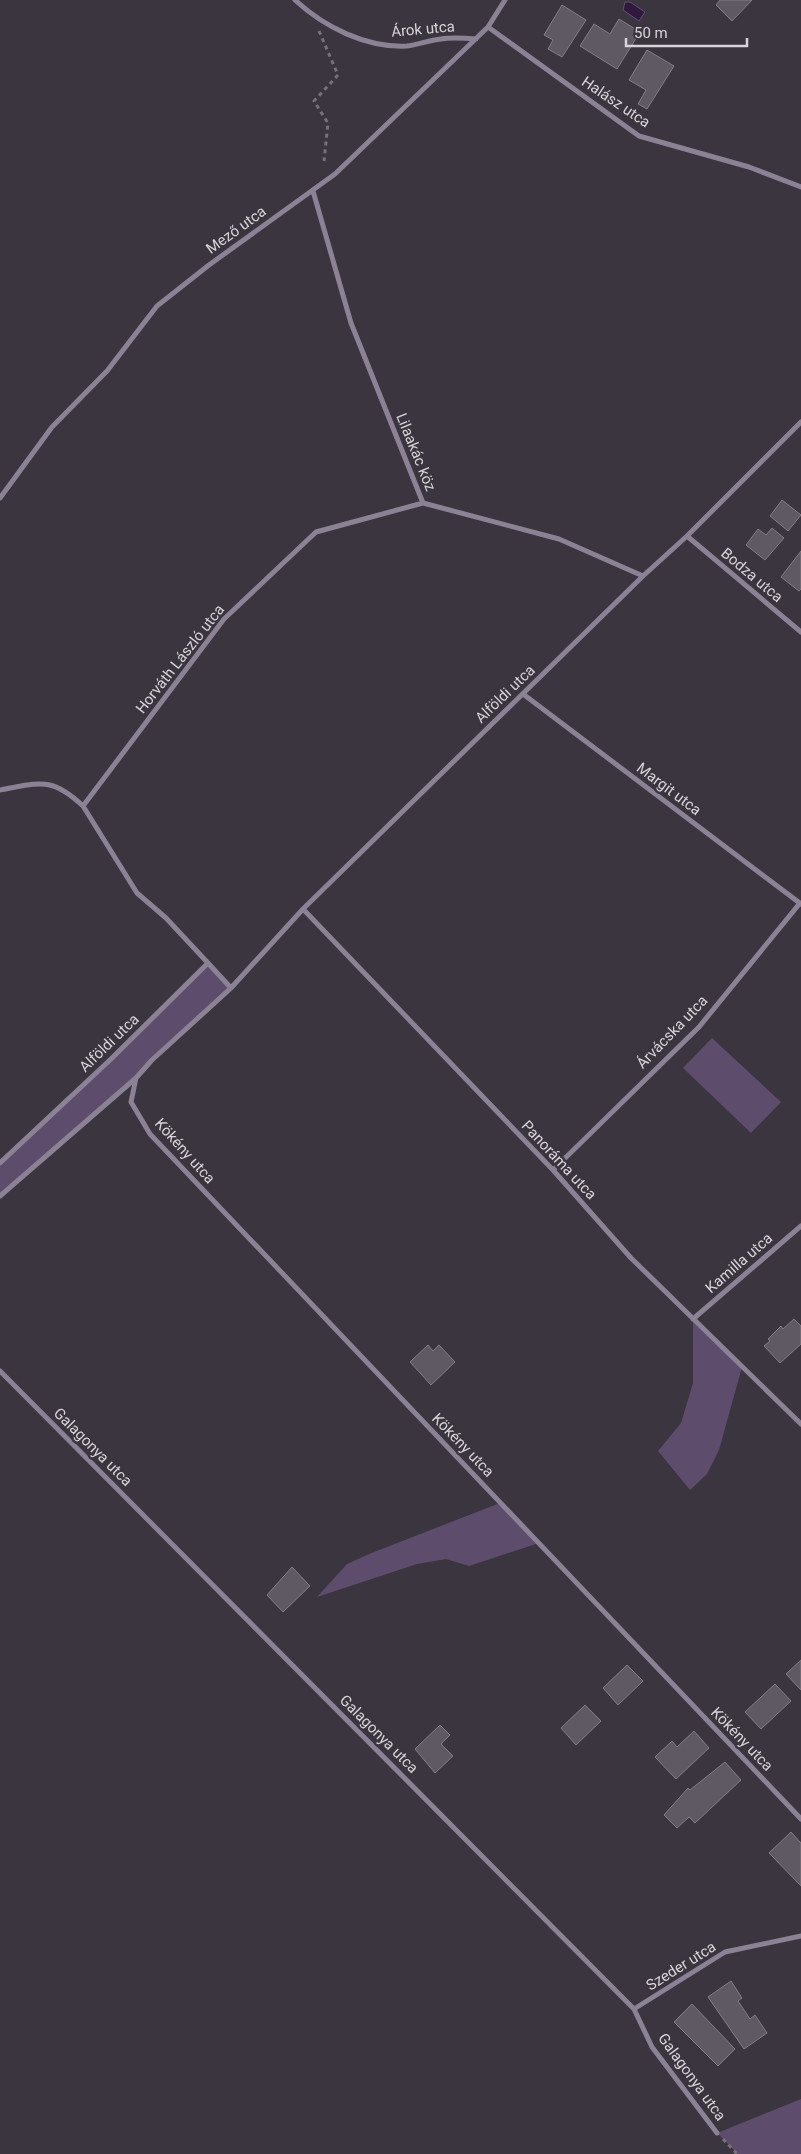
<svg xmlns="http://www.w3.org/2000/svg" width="801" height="2154" font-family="Roboto,sans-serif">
  <rect width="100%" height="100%" fill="#3a353e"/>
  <path fill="#5e4c6c" d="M208 963 231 988 136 1078 0 1196V1163Z
    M712 1038 781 1102 751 1133 683 1068Z
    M693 1319 742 1367 719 1450 707 1474 690 1490 658 1451 681 1423 693 1383Z
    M500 1503 539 1543 469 1566 446 1559 417 1564 317 1597 347 1564 369 1554Z
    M801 2099V2154H738L717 2133Z"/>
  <path fill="#2f1a3d" stroke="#61526c" d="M625 2H630L645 12 639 21 623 10Z"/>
  <path fill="#5e5963" stroke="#837d88" d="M720 0H752L732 21 716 5Z
    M562 5 586 20 562 57 548 49 553 40 544 35Z
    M619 19 640 32 617 69 580 46 594 24 610 34Z
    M647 50 674 66 647 109 638 104 646 90 629 80Z
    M782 500 801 515 788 531 770 516Z
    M772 528 784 538 765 560 746 545 758 529 766 535Z
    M801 551V589L799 591 781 577Z
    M794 1319 801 1326V1344L780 1363 764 1346 770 1341 768 1339 781 1326 783 1329Z
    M428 1345 433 1351 439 1345 455 1362 431 1385 410 1362Z
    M292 1567 310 1586 283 1612 267 1595Z
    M801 1660V1690L786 1674Z
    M627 1665 643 1681 618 1705 603 1688Z
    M775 1684 791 1701 761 1729 745 1712Z
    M585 1705 601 1721 576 1745 561 1728Z
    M440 1725 450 1735 441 1744 453 1756 435 1773 415 1749Z
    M694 1731 709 1748 676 1779 655 1757 672 1741 677 1747Z
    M725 1762 741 1780 695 1823 689 1817 677 1828 664 1815 688 1788 690 1790Z
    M791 1832 801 1843V1886L769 1853Z
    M731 1981 742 1998 738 2001 750 2019 755 2015 767 2033 744 2049 708 1997Z
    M692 2004 735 2049 718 2066 674 2022Z"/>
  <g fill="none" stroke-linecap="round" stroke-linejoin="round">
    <path stroke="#76727a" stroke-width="3" stroke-dasharray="4 4" stroke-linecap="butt" d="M319 31 338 75 314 101 328 123 324 161
      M723 2139 737 2154"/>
    <path stroke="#8c8295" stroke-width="5" d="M295 0C324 27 366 48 407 46 418 45 429 40 441 39 452 37 464 38 476 39
      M488 27 639 136 749 167 801 187
      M313 191 351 323 423 503 559 539 643 576
      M0 498 52 427 107 371 157 306 209 265 335 174 488 27 505 0
      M687 536 801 632
      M523 694 801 904
      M0 790C40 783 51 776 83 806L137 893 166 918 208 963
      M83 806 224 619 316 532 423 503
      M303 909 553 1170 631 1258 801 1424
      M136 1078 131 1102 150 1134 801 1819
      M0 1163 111 1059 208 963 231 988
      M553 1170 699 1027 800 903
      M0 1196 136 1078 152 1060 231 988 303 909 643 576 687 536 801 422
      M693 1319 801 1226
      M0 1371 634 2009 652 2047 717 2133
      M634 2009 725 1952 801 1936"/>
  </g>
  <g text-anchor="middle" stroke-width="5" stroke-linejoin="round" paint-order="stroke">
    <g font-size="15" fill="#d7d4da" stroke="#3a353e">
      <text transform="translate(423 29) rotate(-5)" y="5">Árok utca</text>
      <text transform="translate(616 102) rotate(34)" y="5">Halász utca</text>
      <text transform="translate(236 230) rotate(-36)" y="5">Mező utca</text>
      <text transform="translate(416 452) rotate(68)" y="5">Lilaakác köz</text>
      <text transform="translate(752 575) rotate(40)" y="5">Bodza utca</text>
      <text transform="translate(180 659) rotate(-52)" y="5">Horváth László utca</text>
      <text transform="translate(505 694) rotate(-44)" y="5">Alföldi utca</text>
      <text transform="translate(669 789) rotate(37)" y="5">Margit utca</text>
      <text transform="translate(672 1032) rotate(-46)" y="5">Árvácska utca</text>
      <text transform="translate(109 1043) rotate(-44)" y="5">Alföldi utca</text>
      <text transform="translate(185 1151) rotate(48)" y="5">Kökény utca</text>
      <text transform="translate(559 1160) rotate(47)" y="5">Panoráma utca</text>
      <text transform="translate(739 1263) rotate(-41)" y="5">Kamilla utca</text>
      <text transform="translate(463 1445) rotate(46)" y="5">Kökény utca</text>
      <text transform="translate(93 1447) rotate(45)" y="5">Galagonya utca</text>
      <text transform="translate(379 1734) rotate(45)" y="5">Galagonya utca</text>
      <text transform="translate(742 1739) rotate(46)" y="5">Kökény utca</text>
      <text transform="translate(681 1966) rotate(-32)" y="5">Szeder utca</text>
      <text transform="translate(692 2077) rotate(54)" y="5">Galagonya utca</text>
    </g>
  </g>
  <path d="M626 38v8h121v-8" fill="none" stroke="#d7d4da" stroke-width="2.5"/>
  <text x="634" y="38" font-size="15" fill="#d7d4da" stroke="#3a353e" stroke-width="4" paint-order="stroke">50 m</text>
</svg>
